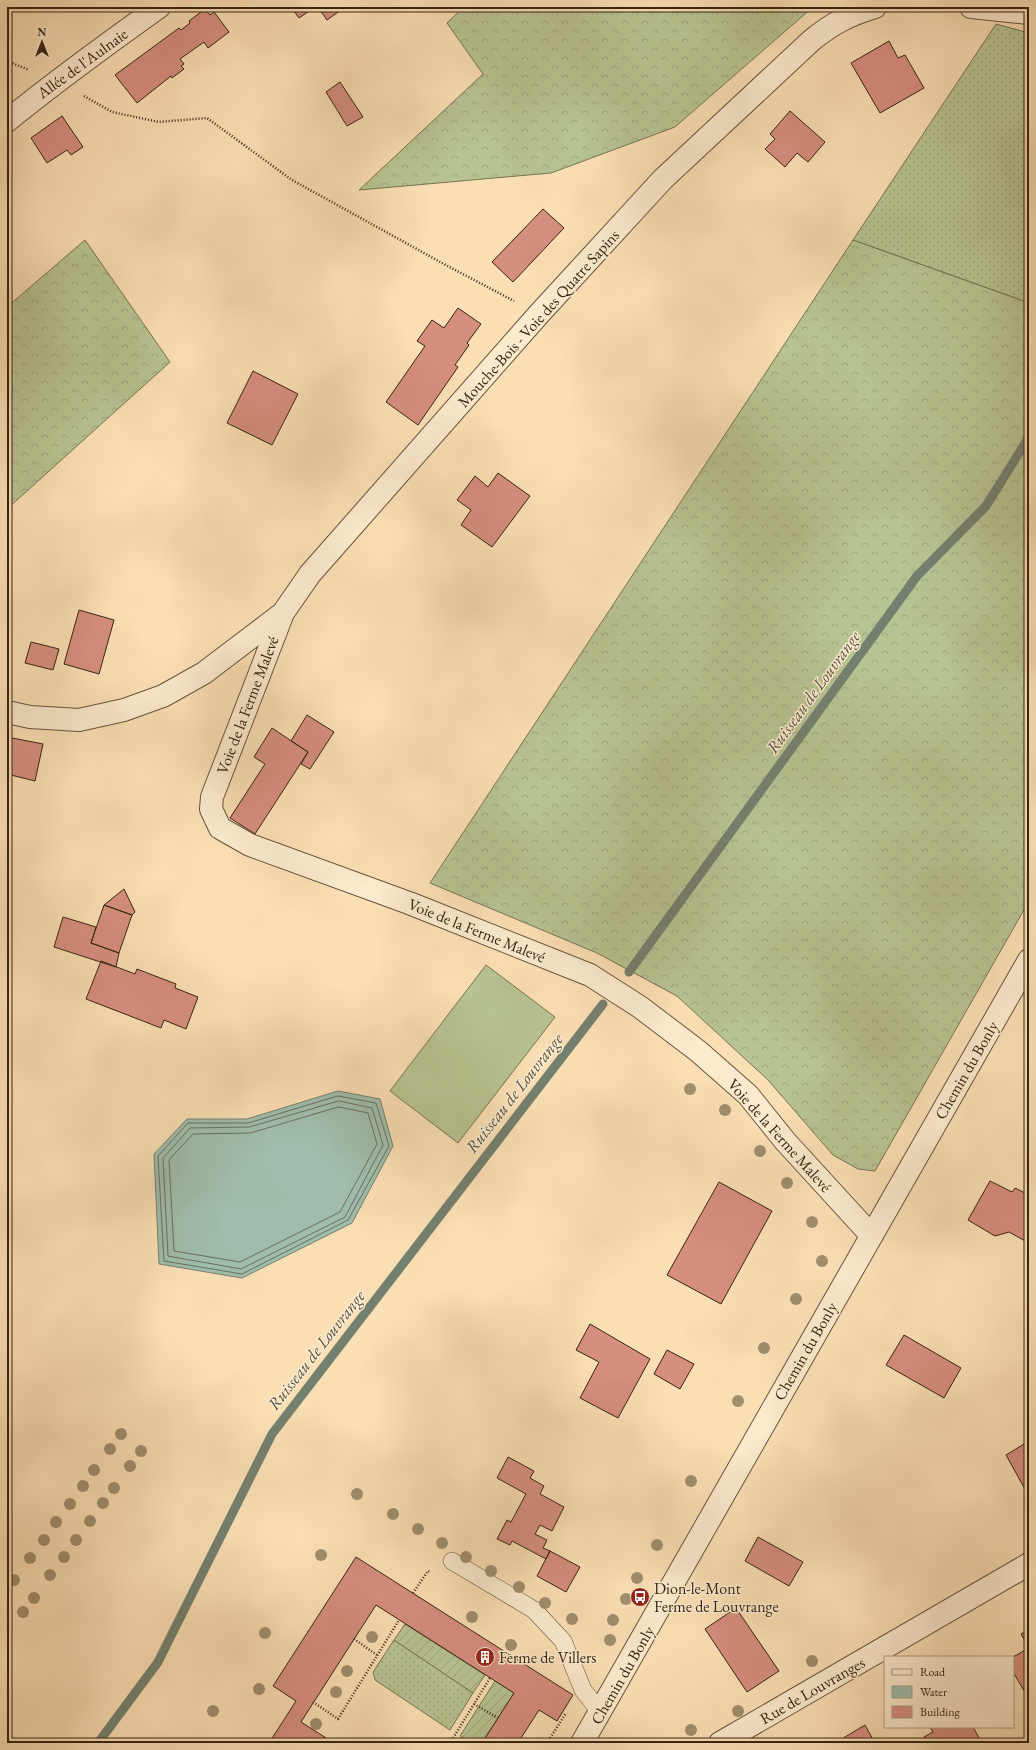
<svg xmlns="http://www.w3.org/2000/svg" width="1036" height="1750" font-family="'EB Garamond',serif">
  <defs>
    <pattern id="grass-dots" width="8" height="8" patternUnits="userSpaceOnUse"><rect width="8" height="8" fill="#b8c392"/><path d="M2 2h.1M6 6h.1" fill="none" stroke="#9fa77d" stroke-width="1.8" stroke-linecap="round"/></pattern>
    <pattern id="forest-crowns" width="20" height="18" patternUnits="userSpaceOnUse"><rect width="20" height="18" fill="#b8c392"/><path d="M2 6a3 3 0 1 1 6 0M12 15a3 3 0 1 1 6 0" fill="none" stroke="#9fa77d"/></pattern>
    <pattern id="garden-furrows" width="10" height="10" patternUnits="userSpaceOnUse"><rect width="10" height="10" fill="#b8c392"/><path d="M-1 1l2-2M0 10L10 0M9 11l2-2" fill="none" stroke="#9fa77d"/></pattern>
  </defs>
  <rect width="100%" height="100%" fill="#fbdfb4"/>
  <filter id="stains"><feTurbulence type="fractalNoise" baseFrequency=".005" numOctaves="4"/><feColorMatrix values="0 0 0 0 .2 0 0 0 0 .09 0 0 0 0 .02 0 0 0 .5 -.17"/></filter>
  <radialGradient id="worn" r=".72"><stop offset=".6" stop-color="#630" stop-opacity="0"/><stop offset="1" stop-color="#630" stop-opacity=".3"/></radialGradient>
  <path fill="url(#grass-dots)" stroke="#767452" d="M996 24 1029 33V303L853 240Z
    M394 1640 473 1693 450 1730 375 1680 373 1672Z"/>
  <path fill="url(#forest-crowns)" stroke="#767452" d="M464 7H813L675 127 551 173 359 190 483 74 447 23Z
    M85 240 170 362 7 509V307Z
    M853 240 1029 303V901L875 1171 858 1169 833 1155 768 1080 677 996 597 953 430 883Z"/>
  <path fill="url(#garden-furrows)" stroke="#767452" d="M405 1624 485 1675 473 1693 394 1640Z
    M495 1681 514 1693 482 1743H471L460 1736Z"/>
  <path fill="#b8c392" stroke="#767452" d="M486 965 555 1017 458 1143 390 1091Z"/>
  <path fill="#9fbdac" stroke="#74806f" d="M338 1091 380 1099 393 1146 352 1223 242 1278 159 1264 154 1154 187 1119H247Z"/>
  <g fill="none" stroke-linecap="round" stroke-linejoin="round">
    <path stroke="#6a7060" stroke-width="1" d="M338 1096 376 1103 389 1146 348 1220 242 1274 164 1261 158 1156 188 1123H248Z
      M339 1101 372 1108 383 1145 345 1217 241 1269 168 1256 163 1158 190 1128 249 1127Z
      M339 1107 368 1113 377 1144 340 1212 240 1262 174 1251 169 1160 193 1134 250 1133Z"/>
    <path stroke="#74806f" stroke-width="9" d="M629 972 917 576 986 506 1029 437
      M98 1743 158 1662 272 1434 603 1004"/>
  </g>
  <path fill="#d68e7e" stroke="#342413" d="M291 7H315L299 18Z
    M318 7H345L327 20Z
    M205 9 210 15 214 12 229 32 208 48 204 42 180 59 184 64 181 66 184 69 172 78 171 76 137 103 115 75 179 28 181 30 190 23 189 21Z
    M889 41 898 58 905 55 924 88 880 113 851 63Z
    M340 82 363 117 347 126 326 92Z
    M790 111 825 142 808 162 797 153 785 167 765 149 775 139 770 134Z
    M62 116 83 147 71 155 67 150 47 163 31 138Z
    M543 209 564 228 513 282 492 262Z
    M458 308 481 324 467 343 469 345 455 365 458 367 418 425 386 402 425 346 417 341 432 320 444 328Z
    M253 371 298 394 272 445 227 423Z
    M498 473 530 496 492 547 461 525 471 510 457 500 475 476 488 487Z
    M79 610 114 620 99 674 64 664Z
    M31 642 59 649 53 670 25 663Z
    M307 715 334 732 310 769 301 764 308 752 291 741Z
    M272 728 308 752 255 834 230 818 265 764 254 757Z
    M7 737 43 744 35 781 7 774Z
    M124 889 135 912 132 915 104 905Z
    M104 905 132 915 119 953 91 943Z
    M63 917 96 927 91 943 119 953 116 967 54 947Z
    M101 961 135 974 137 969 176 984 175 988 198 997 186 1029 164 1020 161 1028 86 999Z
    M990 1181 1012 1192 1015 1188 1029 1195V1248L1027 1242 1009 1232 995 1236 968 1220Z
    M719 1182 772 1211 721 1304 667 1275Z
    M590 1324 650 1359 618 1418 580 1398 599 1362 576 1350Z
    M904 1335 961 1368 944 1398 886 1365Z
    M667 1350 694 1364 680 1389 654 1374Z
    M1029 1441V1489L1026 1491 1006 1455Z
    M508 1457 534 1471 530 1478 544 1486 540 1494 564 1507 552 1531 540 1525 535 1534 547 1540 543 1548 550 1551 546 1559 512 1541 510 1545 497 1539 507 1520 511 1522 526 1494 497 1478Z
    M758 1537 803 1562 789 1586 745 1561Z
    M550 1551 580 1567 566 1592 537 1576Z
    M356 1557 573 1695 557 1721 539 1710 521 1738 529 1743H482L514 1693 376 1605 301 1722 334 1743H269L296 1701 273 1686Z
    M736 1608 779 1671 747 1692 705 1629Z
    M1029 1630V1699L1013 1672V1657L1029 1648 1021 1634Z
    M865 1725 875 1743H835Z
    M930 1727H973L979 1738 970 1743H928L924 1737 933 1732Z"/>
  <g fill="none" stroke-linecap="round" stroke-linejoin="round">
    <defs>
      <path id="service" d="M452 1561 534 1610 563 1641 583 1690 600 1712"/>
      <path id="minor" d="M971 7 1029 13
        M7 121C56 81 107 44 159 7
        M7 712 30 717 79 720 124 710 163 696 204 673 283 613
        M871 1235 785 1141 748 1095 698 1051 640 1007 590 975 409 903 250 845 220 828 211 809 212 797 283 613 310 574 539 314 663 179 812 40C833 23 849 15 875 7
        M720 1743 1029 1564"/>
      <path id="tertiary" d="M582 1743 1029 960"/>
    </defs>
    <use href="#service" stroke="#66533b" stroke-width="18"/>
    <use href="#minor" stroke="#66533b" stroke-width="24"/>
    <use href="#tertiary" stroke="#66533b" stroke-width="24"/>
    <path stroke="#342413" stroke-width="2.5" stroke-dasharray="1 2" stroke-linecap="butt" d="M7 61 29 70
      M84 96 112 112 159 122 207 118 292 180 442 263 514 301
      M413 1593 428 1571 431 1572
      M354 1639 377 1655
      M313 1702 338 1719 399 1620
      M474 1704 498 1718
      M450 1743 490 1678
      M547 1743 566 1713"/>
    <use href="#service" stroke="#fceace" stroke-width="17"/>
    <use href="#minor" stroke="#fceace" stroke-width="22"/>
    <use href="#tertiary" stroke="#fceace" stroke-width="22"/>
  </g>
  <g fill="#a08e6d">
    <circle cx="690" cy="1089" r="6"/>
    <circle cx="725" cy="1110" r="6"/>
    <circle cx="760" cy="1151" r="6"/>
    <circle cx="787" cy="1183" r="6"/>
    <circle cx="812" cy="1222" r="6"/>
    <circle cx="822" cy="1261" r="6"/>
    <circle cx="796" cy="1299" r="6"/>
    <circle cx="764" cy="1348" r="6"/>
    <circle cx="738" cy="1401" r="6"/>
    <circle cx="121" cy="1434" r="6"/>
    <circle cx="110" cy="1449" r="6"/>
    <circle cx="141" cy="1451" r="6"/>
    <circle cx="130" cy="1466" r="6"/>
    <circle cx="94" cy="1470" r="6"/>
    <circle cx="691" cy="1481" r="6"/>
    <circle cx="83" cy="1486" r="6"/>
    <circle cx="114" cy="1488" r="6"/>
    <circle cx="357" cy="1494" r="6"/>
    <circle cx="103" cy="1503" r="6"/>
    <circle cx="70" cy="1504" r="6"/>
    <circle cx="393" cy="1514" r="6"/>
    <circle cx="90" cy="1521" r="6"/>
    <circle cx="56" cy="1522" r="6"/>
    <circle cx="418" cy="1529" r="6"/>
    <circle cx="44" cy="1540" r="6"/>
    <circle cx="76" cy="1540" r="6"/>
    <circle cx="442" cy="1543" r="6"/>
    <circle cx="657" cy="1545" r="6"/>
    <circle cx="321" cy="1555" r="6"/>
    <circle cx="64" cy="1557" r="6"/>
    <circle cx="466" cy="1557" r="6"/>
    <circle cx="30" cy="1558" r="6"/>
    <circle cx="491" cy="1571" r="6"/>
    <circle cx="50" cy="1575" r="6"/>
    <circle cx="637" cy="1578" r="6"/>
    <circle cx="14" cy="1580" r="6"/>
    <circle cx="519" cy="1587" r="6"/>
    <circle cx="34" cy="1598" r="6"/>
    <circle cx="626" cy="1599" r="6"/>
    <circle cx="545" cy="1603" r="6"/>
    <circle cx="23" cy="1612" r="6"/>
    <circle cx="472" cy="1617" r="6"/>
    <circle cx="572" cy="1619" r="6"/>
    <circle cx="613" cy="1620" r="6"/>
    <circle cx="265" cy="1633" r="6"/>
    <circle cx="372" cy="1637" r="6"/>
    <circle cx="610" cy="1640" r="6"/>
    <circle cx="511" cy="1645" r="6"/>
    <circle cx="812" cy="1661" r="6"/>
    <circle cx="347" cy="1671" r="6"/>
    <circle cx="259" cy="1689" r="6"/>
    <circle cx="336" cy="1692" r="6"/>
    <circle cx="213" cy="1711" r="6"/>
    <circle cx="738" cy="1711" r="6"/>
    <circle cx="316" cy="1724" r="6"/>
    <circle cx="691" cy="1730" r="6"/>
  </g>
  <defs>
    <symbol id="bus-disc" viewBox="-11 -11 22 22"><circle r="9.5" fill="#8f2418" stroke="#fceace"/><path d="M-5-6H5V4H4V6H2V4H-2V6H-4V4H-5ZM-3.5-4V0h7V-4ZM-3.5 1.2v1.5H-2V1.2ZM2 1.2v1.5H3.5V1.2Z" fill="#fff"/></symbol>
    <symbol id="building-disc" viewBox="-11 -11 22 22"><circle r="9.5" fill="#8f2418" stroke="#fceace"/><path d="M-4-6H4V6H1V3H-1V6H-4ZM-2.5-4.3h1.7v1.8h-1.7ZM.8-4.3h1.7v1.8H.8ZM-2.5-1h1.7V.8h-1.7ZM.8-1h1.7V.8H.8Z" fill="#fff"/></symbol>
  </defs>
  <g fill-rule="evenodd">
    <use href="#bus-disc" x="629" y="1586" width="22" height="22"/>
    <use href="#building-disc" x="474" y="1646" width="22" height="22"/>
  </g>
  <g text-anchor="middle" stroke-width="3" stroke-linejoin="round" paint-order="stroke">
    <g font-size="16" fill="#342413" stroke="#fceace">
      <text transform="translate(82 63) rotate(-36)" y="6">Allée de l'Aulnaie</text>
      <text transform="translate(538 318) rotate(-48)" y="6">Mouche-Bois - Voie des Quatre Sapins</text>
      <text transform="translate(247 705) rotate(-69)" y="6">Voie de la Ferme Malevé</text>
      <text transform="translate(477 930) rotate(22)" y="6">Voie de la Ferme Malevé</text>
      <text transform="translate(966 1070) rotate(-60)" y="6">Chemin du Bonly</text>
      <text transform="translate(780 1135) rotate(48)" y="6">Voie de la Ferme Malevé</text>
      <text transform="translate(805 1351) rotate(-60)" y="6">Chemin du Bonly</text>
      <text transform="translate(622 1675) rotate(-60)" y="6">Chemin du Bonly</text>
      <text transform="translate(812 1690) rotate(-30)" y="6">Rue de Louvranges</text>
    </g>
    <g font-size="16" fill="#342413" stroke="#fceace" text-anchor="start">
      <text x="654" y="1594">Dion-le-Mont<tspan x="654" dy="18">Ferme de Louvrange</tspan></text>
      <text x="499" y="1663">Ferme de Villers</text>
    </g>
    <g font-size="17" font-style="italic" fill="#545241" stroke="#fceace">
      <text transform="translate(813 692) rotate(-54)" y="6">Ruisseau de Louvrange</text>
      <text transform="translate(514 1093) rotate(-52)" y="6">Ruisseau de Louvrange</text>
      <text transform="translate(316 1350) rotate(-52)" y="6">Ruisseau de Louvrange</text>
    </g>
  </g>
  <rect width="1036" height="1750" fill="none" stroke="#fbdfb4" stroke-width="24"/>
  <rect x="8" y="8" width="1020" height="1734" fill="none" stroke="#342413" stroke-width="2"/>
  <rect x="12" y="12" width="1012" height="1726" fill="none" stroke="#342413"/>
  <rect x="884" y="1656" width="130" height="72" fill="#fceace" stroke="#ac9b83"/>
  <rect x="892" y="1669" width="20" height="6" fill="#fceace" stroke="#ac9b83"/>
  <text x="920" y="1676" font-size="12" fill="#342413">Road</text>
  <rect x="892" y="1686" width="20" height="12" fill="#9fbdac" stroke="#ac9b83"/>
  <text x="920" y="1696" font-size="12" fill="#342413">Water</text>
  <rect x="892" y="1706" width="20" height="12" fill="#d68e7e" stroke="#ac9b83"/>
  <text x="920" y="1716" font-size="12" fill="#342413">Building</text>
  <g transform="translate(42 42)" stroke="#fceace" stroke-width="3" paint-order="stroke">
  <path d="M0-3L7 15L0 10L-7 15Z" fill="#342413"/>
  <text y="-6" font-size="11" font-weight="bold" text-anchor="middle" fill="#342413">N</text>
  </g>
  <rect width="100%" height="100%" filter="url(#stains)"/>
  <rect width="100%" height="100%" fill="url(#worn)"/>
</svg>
